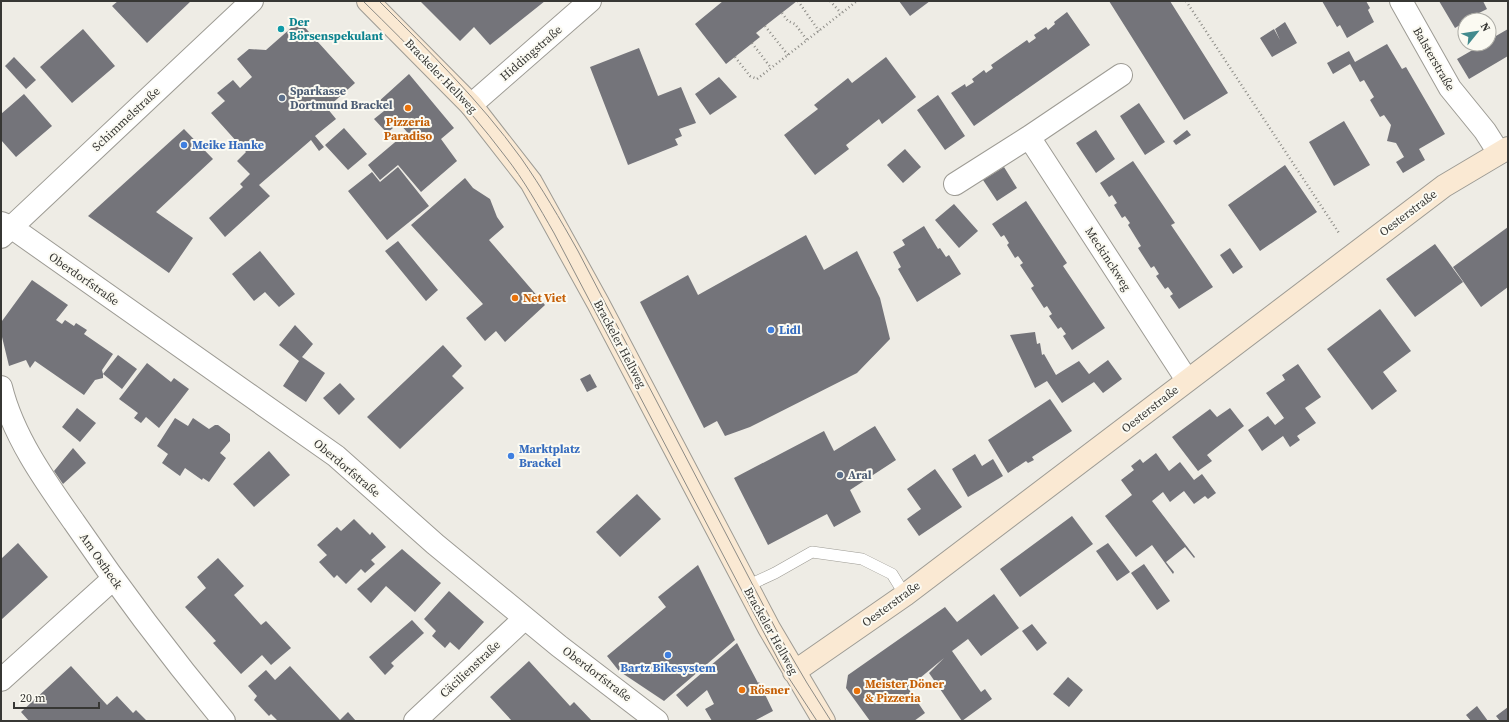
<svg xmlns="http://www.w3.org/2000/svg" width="1509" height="722" font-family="'Source Serif 4',serif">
  <rect width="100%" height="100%" fill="#eeece5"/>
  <path fill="#74747a" d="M118 1H191L147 43 112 6Z
    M420 1H545L490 45 474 27 460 41Z
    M723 1H797L756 33 760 37 726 64 695 24Z
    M899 1H930L910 16Z
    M1109 1H1170L1228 93 1184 120Z
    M1322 1H1366L1370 8 1368 10 1374 22 1347 38 1340 25 1337 27Z
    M1439 1H1483L1487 9 1465 20V22L1455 28Z
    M1067 12 1090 45 974 126 951 93 965 84 966 87 974 82 972 79 984 70 986 73 993 68 991 65 1027 40 1029 43 1036 38 1034 35 1046 27 1048 30 1055 24 1054 22Z
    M299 21 355 83 327 108 336 119 315 136 324 147 319 151 311 140 259 185 270 196 225 237 209 218 243 187 240 184 250 174 237 161 246 152 211 113 225 101 217 93 233 80 240 88 252 77 237 59 249 49 266 50Z
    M1285 22 1297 43 1272 57 1260 38 1274 29 1280 40 1275 29Z
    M83 29 115 66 72 103 40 67Z
    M1508 29V56L1469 79 1457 59 1483 44H1489V40Z
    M1387 44 1402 69 1406 67 1445 134 1419 149 1425 160 1403 173 1396 162 1404 157 1396 143 1387 141 1391 125 1384 115 1380 117 1370 100 1374 97 1364 80 1360 82 1350 64 1333 74 1327 63 1349 51 1355 62Z
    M639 48 658 96 681 87 696 123 679 129 682 136 675 139 678 145 628 165 590 67Z
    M14 57 36 80 26 89 5 66Z
    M886 57 916 97 882 124 879 119 846 145 849 149 815 175 784 135 818 109 814 105 848 78 852 83Z
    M409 74 454 128 441 139 457 161 421 192 398 165 380 180 368 165 407 132 399 123 387 133 374 119 384 111 377 103Z
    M719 77 737 97 710 115 695 94Z
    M24 94 52 126 16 157 1 140V114Z
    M938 95 965 136 945 150 917 110Z
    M1139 103 1165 142 1145 155 1120 116Z
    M1344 121 1370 165 1334 186 1309 142Z
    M344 128 367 154 348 170 325 145Z
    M184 129 213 159 156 212 193 238 169 273 88 216Z
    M1096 130 1115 159 1096 173 1076 143Z
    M1187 130 1191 135 1176 145 1173 141Z
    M905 149 921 167 903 183 887 165Z
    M1133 161 1175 223 1171 225 1213 287 1179 309 1170 296 1173 294 1168 287 1165 289 1156 276 1159 274 1154 266 1151 268 1138 248 1141 246 1128 225 1130 223 1125 216 1122 218 1114 205 1117 203 1112 195 1109 197 1100 183Z
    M1285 165 1317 212 1260 251 1228 205Z
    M398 167 429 206 387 240 348 191 372 172 380 182Z
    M1004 167 1017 188 997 201 983 180Z
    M465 178 473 188 490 199 497 217 504 227 489 240 545 305 505 342 496 331 485 341 466 318 483 304 411 225Z
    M1026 201 1067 263 1063 266 1105 328 1072 350 1063 336 1066 334 1061 327 1058 329 1049 316 1052 314 1047 306 1044 308 1031 288 1034 286 1020 265 1023 263 1018 256 1015 258 1007 245 1009 243 1004 235 1001 237 992 224Z
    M954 204 978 231 959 248 935 220Z
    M924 226 938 249 940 248 946 257 949 255 961 274 917 302 898 269 901 267 893 252 905 245 902 240Z
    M1508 227V287L1481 307 1453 267Z
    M806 235 824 270 857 251 880 298 890 339 857 373 750 427 725 436 717 421 704 428 640 302 688 275 698 295Z
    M398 241 438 290 426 301 385 251Z
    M1435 244 1463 282 1415 317 1386 279Z
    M1230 248 1243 267 1233 274 1220 255Z
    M260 251 295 294 279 307 265 292 254 301 232 274Z
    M32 280 68 305 56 320 62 324 65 320 74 326 76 323 87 330 84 334 113 354 102 370 103 374 118 355 137 369 122 389 103 374V378L95 380 84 395 35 361 30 368 26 360 9 366 2 337V321Z
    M1380 309 1411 351 1383 372 1397 391 1372 410 1327 349Z
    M295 325 313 344 302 357 325 373 306 402 283 386 299 361 279 345Z
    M1035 332 1037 344 1040 343 1042 355 1044 354 1056 375 1079 361 1089 374 1108 360 1122 379 1103 393 1094 382 1062 403 1047 381 1035 388 1010 335Z
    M443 345 462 366 452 376 464 388 400 449 367 417Z
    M147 363 171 382 174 378 189 389 159 428 146 417 141 423 134 418 138 413 119 399Z
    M1298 364 1321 397 1305 408 1316 423 1297 436 1300 440 1290 447 1283 436 1262 451 1248 430 1268 416 1275 425 1284 418 1266 393 1285 380 1282 375Z
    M590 374 597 387 587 392 580 379Z
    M340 383 355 399 339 415 323 398Z
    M1050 399 1072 431 1032 457 1034 460 1028 463 1026 461 1008 473 988 440Z
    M77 408 96 423 80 442 62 427Z
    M1230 408 1244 426 1207 455 1212 461 1198 471 1172 437 1210 409 1217 417Z
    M175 418 188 426 193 418 209 429 215 425H218L230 434V441L220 453 226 458 209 482 203 478 202 480 185 468 180 476 162 463 168 454 157 446Z
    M875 426 896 460 850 490 861 512 834 527 827 514 768 545 734 478 824 431 834 451Z
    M73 448 86 463 63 484 54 471Z
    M269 451 290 475 254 507 233 484Z
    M1156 453 1169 471 1180 462 1194 480 1202 474 1216 493 1208 499 1205 496 1194 504 1184 491 1170 502 1163 492 1152 501 1195 557 1194 558 1185 547 1166 562 1174 572 1173 574 1152 545 1136 557 1105 516 1132 495 1121 480 1134 470 1131 466 1140 459 1143 463Z
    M975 454 982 466 993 459 1003 476 968 497 952 469Z
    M935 469 962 507 919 536 907 519 921 509 907 489Z
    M637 494 661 519 620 557 596 532Z
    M1072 516 1093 544 1020 597 1000 569Z
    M354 519 370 535 372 532 386 547 371 560 375 564 365 573 361 569 346 584 337 575 334 578 319 562 327 555 317 545 337 527 341 531Z
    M18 543 48 577 1 620V559Z
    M1108 543 1130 572 1117 581 1096 551Z
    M402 549 441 583 415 612 386 586 371 603 357 589Z
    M218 558 244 586 234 595 261 625 266 621 291 648 271 665 262 655 241 674 213 643 216 641 185 607 206 588 197 577Z
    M1144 564 1170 601 1157 610 1131 573Z
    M698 565 735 640 664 701 619 671 607 656 666 607 658 597Z
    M449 591 484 622 459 650 450 642 445 648 432 636 436 631 424 619Z
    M994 594 1019 628 981 656 968 639 952 651 981 692 985 689 992 699 962 721 929 673 944 658 908 688 925 713 914 721H870L846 688 848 675 945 607 957 622Z
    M412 620 424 633 391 663 394 666 385 675 369 657Z
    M1032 624 1047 643 1037 651 1022 631Z
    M737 643 758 683 759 682 773 711 754 721H712L705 709 714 704 707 690 687 707 676 695Z
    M529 661 570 706 574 702 592 721H512L490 697Z
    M71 666 107 705 117 696 133 713 136 710 147 721H29L21 712Z
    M290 666 340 720 348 712 356 721H278L271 714 269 716 254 700 257 696 248 686 266 670 275 680Z
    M1068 677 1083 690 1069 707 1053 694Z
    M1477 706 1488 721H1471L1466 715Z
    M1508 707V721H1500L1496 716Z"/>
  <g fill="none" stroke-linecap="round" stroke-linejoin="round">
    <defs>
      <path id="lane" d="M747 586 775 573 812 552 862 559 892 574 905 595"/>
      <path id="street" d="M1401 1 1450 88 1485 131 1499 153
        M1121 75 1029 137 1187 380
        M471 105 590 1
        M955 184 1029 137
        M1 223 11 227 336 456 435 544 559 646 657 721
        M1 237 252 1
        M1 387C13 436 45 481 74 522 121 591 171 657 224 721
        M1 680 113 579
        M415 721 525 618"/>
      <path id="secondary" d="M368 1 471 105 531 182 598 303 769 628 824 721
        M794 672 905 595 1444 186 1508 148"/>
    </defs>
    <use href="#lane" stroke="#9d9b94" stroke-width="12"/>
    <use href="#street" stroke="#9d9b94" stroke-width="24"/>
    <use href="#secondary" stroke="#9d9b94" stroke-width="24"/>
    <path stroke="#8c8b86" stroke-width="2.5" stroke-dasharray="1 3" stroke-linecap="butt" d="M798 1 819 31
      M830 1 841 13
      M1186 1 1339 233
      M782 13 788 21 795 24 807 40
      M765 26 788 55
      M752 43 771 68
      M735 57 750 76 757 79 857 1"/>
    <use href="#lane" stroke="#fff" stroke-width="11"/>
    <use href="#street" stroke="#fff" stroke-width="22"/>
    <use href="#secondary" stroke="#fae9d3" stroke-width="22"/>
    <path stroke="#8c8b86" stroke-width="1" d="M363 1C413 50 463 100 505 156 524 180 539 207 554 233L783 669 817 721
      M379 1C429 51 479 100 521 158 542 188 560 219 578 251L780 637 807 683 831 721"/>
  </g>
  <circle fill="#0f9aa8" stroke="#fbfaf2" stroke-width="1.5" cx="281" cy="29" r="4"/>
  <g fill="#5c6f8a" stroke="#fbfaf2" stroke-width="1.5">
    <circle cx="282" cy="98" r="4"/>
    <circle cx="840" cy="475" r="4"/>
  </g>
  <g fill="#e8710a" stroke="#fbfaf2" stroke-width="1.5">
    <circle cx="408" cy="108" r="4"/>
    <circle cx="515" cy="298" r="4"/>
    <circle cx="742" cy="690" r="4"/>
    <circle cx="857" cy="691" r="4"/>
  </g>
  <g fill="#3f7fe0" stroke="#fbfaf2" stroke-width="1.5">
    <circle cx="184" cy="145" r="4"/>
    <circle cx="771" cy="330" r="4"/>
    <circle cx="511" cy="456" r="4"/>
    <circle cx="668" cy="655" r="4"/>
  </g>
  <g text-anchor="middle" stroke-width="4" stroke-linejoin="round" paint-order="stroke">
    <g font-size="12" font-weight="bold" fill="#0d838f" stroke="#fbfaf2" text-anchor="start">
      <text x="289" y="26">Der<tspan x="289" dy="14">Börsenspekulant</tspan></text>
    </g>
    <g font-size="12" fill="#373734" stroke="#fbfaf2">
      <text transform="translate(531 53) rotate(-41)" y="4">Hiddingstraße</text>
      <text transform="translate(1434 59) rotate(60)" y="4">Balsterstraße</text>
      <text transform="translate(441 76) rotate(46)" y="4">Brackeler Hellweg</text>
      <text transform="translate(126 119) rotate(-43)" y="4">Schimmelstraße</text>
      <text transform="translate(1408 213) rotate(-37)" y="4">Oesterstraße</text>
      <text transform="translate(1108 259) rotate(57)" y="4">Meckinckweg</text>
      <text transform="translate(84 279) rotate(35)" y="4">Oberdorfstraße</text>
      <text transform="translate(620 344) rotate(62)" y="4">Brackeler Hellweg</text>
      <text transform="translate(1150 409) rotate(-38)" y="4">Oesterstraße</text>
      <text transform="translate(347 468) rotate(40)" y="4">Oberdorfstraße</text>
      <text transform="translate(101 561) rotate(55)" y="4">Am Ostheck</text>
      <text transform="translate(891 604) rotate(-36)" y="4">Oesterstraße</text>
      <text transform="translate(771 631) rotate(61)" y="4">Brackeler Hellweg</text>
      <text transform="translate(470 669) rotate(-43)" y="4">Cäcilienstraße</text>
      <text transform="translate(597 674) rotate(37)" y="4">Oberdorfstraße</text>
    </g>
    <g font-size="12" font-weight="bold" fill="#4e5e75" stroke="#fbfaf2" text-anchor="start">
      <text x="290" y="95">Sparkasse<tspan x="290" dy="14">Dortmund Brackel</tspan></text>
      <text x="848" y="479">Aral</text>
    </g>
    <g font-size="12" font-weight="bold" fill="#c56008" stroke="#fbfaf2" text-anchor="start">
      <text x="408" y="126" text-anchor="middle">Pizzeria<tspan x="408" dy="14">Paradiso</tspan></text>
      <text x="523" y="302">Net Viet</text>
      <text x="865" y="688">Meister Döner<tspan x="865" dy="14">&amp; Pizzeria</tspan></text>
      <text x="750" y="694">Rösner</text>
    </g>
    <g font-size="12" font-weight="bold" fill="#366cbe" stroke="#fbfaf2" text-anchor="start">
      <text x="192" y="149">Meike Hanke</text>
      <text x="779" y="334">Lidl</text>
      <text x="519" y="453">Marktplatz<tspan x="519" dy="14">Brackel</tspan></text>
      <text x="668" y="672" text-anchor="middle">Bartz Bikesystem</text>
    </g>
  </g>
  <rect width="1509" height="722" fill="none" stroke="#373734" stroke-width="4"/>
  <g transform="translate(1477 32) rotate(60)"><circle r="19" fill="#fbfaf2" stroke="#adaca6"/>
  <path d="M0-3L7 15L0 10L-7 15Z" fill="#428a8d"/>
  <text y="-6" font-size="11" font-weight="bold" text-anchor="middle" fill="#373734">N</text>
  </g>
  <path d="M14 702v6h85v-6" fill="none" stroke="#373734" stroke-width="2"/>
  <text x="20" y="702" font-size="12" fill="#373734" stroke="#fbfaf2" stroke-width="3" paint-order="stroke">20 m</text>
</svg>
